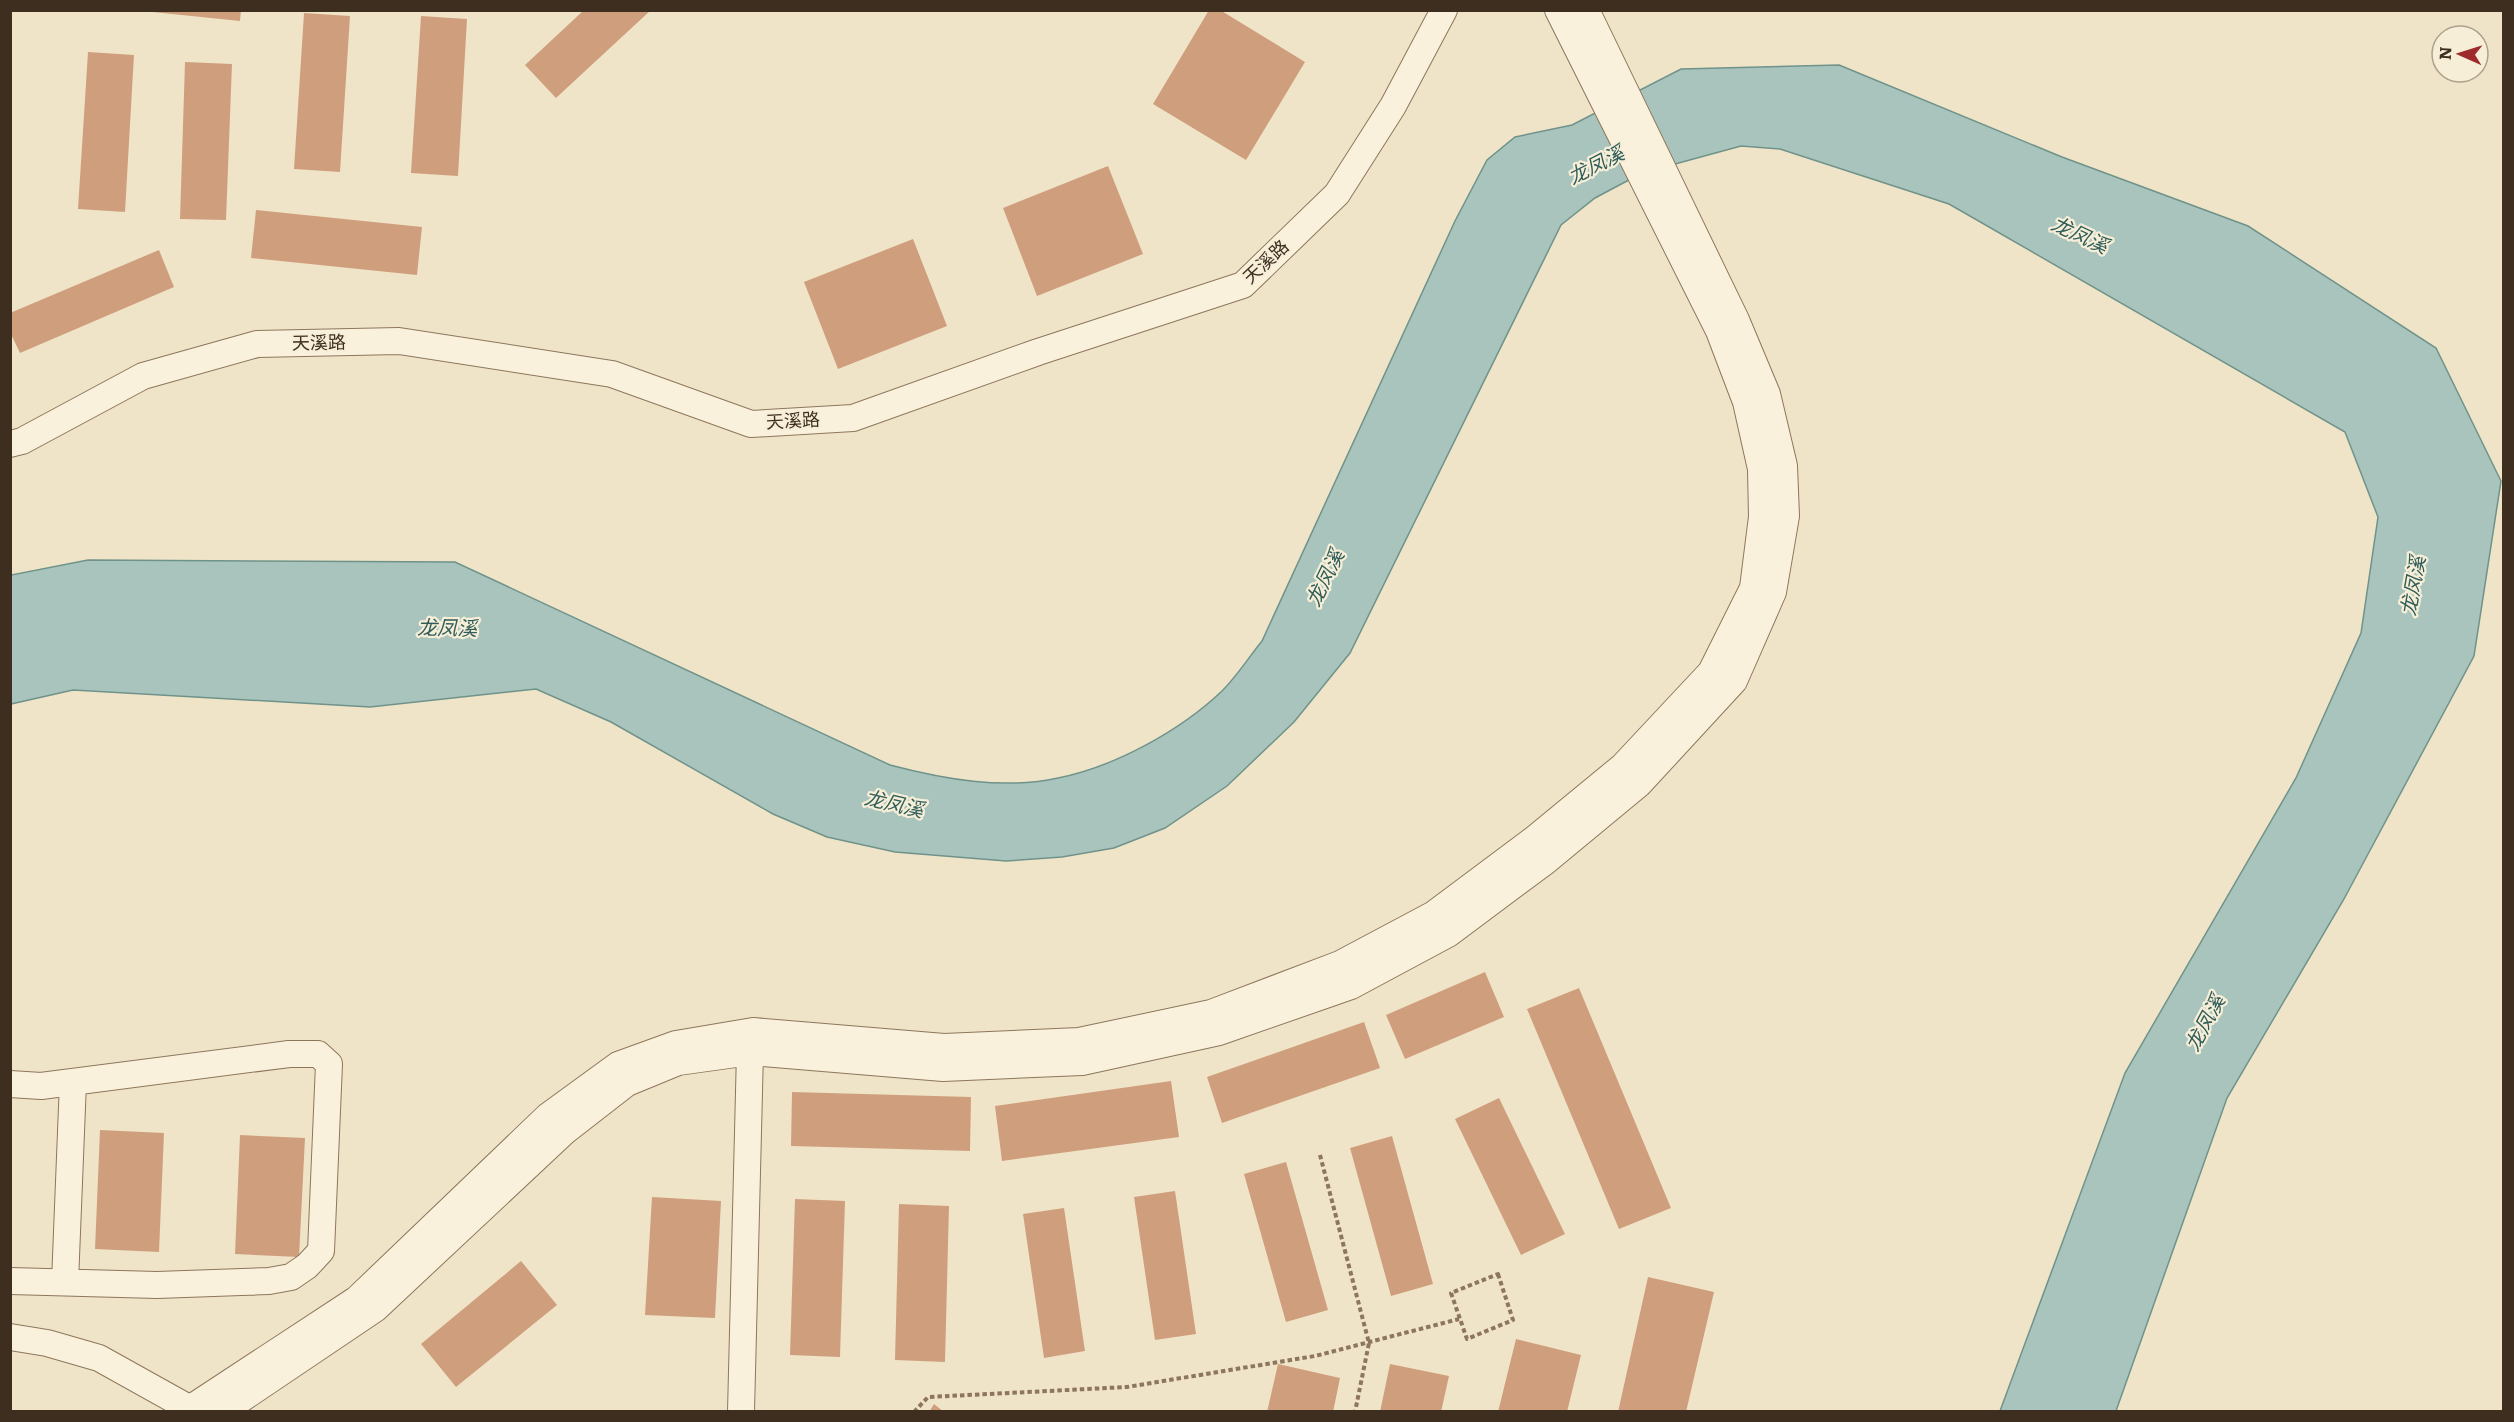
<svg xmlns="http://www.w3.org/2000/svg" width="2514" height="1422" font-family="Literata,'Noto Sans SC',serif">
  <rect width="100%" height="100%" fill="#f0e4c8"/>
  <path fill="#a9c4bc" stroke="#6f938a" stroke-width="1.5" d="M1839 65 2062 157 2248 226 2436 348 2501 481 2474 656 2344 899 2227 1098 2116 1411H2000L2125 1073 2296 778 2361 633 2378 517 2345 432 1949 204 1780 149 1741 146 1642 173 1595 198 1561 225 1350 653 1294 722 1227 786 1165 828 1114 848 1062 857 1006 861 895 852 827 837 773 814 611 722 536 689 370 707 73 690 11 704V575L88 560 455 562 890 765C943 779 1003 790 1058 778 1114 767 1180 731 1222 691 1237 676 1249 657 1262 641L1455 221 1487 160 1515 137 1572 125 1681 69Z"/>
  <path fill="#cf9f7d" d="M133 10H241L240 21Z
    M584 10H651L556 98 525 65Z
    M1209 10H1220L1305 62 1246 160 1153 104Z
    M304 13 350 16 340 172 294 169Z
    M421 16 467 19 458 176 411 173Z
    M88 52 134 55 125 212 78 209Z
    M185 62 232 64 226 220 180 219Z
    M1108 166 1143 254 1037 296 1003 208Z
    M256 210 422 227 417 275 251 258Z
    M913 239 947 326 838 369 804 282Z
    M159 250 174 287 20 353 10 332V313Z
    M1485 972 1504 1017 1405 1059 1386 1015Z
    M1579 988 1671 1208 1619 1229 1527 1009Z
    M1364 1022 1380 1068 1222 1123 1207 1077Z
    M1171 1081 1179 1137 1002 1161 995 1106Z
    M792 1092 971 1097 970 1151 791 1146Z
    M1499 1098 1565 1234 1521 1255 1455 1119Z
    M100 1130 164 1133 159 1252 95 1249Z
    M240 1135 305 1138 299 1257 235 1254Z
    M1392 1136 1433 1284 1391 1296 1350 1148Z
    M1286 1162 1328 1310 1286 1322 1244 1174Z
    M1175 1191 1196 1334 1155 1340 1134 1197Z
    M652 1197 721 1201 715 1318 645 1315Z
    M795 1199 845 1201 840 1357 790 1355Z
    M899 1204 949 1206 945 1362 895 1360Z
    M1064 1208 1085 1351 1044 1358 1023 1214Z
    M521 1261 557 1305 456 1387 421 1344Z
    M1648 1277 1714 1292 1686 1412H1618Z
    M1516 1339 1581 1355 1567 1412H1498Z
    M1278 1364 1340 1378 1333 1412H1267Z
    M1390 1364 1449 1376 1441 1412H1380Z
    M934 1404 944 1412H929Z"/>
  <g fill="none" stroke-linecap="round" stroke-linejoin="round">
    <defs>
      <path id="minor" d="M10 444 22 441 143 376 257 344 399 341 612 374 751 424 853 418 1038 352 1243 285 1337 194 1393 106 1444 10
        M10 1084 41 1086 289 1054H318L329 1064 321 1251 307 1266 291 1277 269 1281 157 1285 10 1281
        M65 1282 73 1082
        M10 1337 47 1343 99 1358 196 1412
        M191 1408 357 1299 548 1116 618 1065 676 1044 753 1031 944 1047 1079 1041 1211 1013 1340 964 1434 914 1533 840 1623 766 1711 672 1753 588 1762 517 1761 469 1746 402 1719 331 1558 10
        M222 1412 375 1309 564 1132 627 1083 678 1062 750 1052 943 1068 1082 1062 1219 1032 1351 986 1448 934 1546 861 1639 784 1734 681 1773 592 1786 516 1784 466 1767 394 1736 320 1586 10
        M741 1412 750 1052 761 1041"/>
    </defs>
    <use href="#minor" stroke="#8d765c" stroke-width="28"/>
    <path stroke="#8d765c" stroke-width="4" stroke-dasharray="4.5 3" stroke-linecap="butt" d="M1320 1155 1369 1343 1355 1412
      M1498 1274 1513 1320 1467 1339 1451 1293Z
      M914 1412 928 1397 1127 1387 1315 1356 1459 1319"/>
    <use href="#minor" stroke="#faf1dc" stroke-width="26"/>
  </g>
  <g text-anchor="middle" stroke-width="4.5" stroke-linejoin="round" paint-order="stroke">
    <g font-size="18" fill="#3d2e20" stroke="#f7eed8">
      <text transform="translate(1266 262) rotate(-43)" y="6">天溪路</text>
      <text transform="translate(319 343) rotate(-1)" y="6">天溪路</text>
      <text transform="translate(793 421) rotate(-3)" y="6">天溪路</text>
    </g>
    <g font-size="20" font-style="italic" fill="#2f5d5a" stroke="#f7eed8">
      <text transform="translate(1596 165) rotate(-27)" y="7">龙凤溪</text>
      <text transform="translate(2080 235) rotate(25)" y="7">龙凤溪</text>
      <text transform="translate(1325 578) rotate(-64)" y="7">龙凤溪</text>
      <text transform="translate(2413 586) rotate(-80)" y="7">龙凤溪</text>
      <text transform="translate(447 628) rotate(1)" y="7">龙凤溪</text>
      <text transform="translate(894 804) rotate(13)" y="7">龙凤溪</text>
      <text transform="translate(2205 1023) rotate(-62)" y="7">龙凤溪</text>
    </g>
  </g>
  <rect width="2514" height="1422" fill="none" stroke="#3d2e20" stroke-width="24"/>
  <g transform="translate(2460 54) rotate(273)"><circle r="28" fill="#f7eed8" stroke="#ada18e" stroke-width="1.5"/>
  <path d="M0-4.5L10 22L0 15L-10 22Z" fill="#9e2a2b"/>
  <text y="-9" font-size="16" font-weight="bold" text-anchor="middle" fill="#3d2e20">N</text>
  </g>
</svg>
